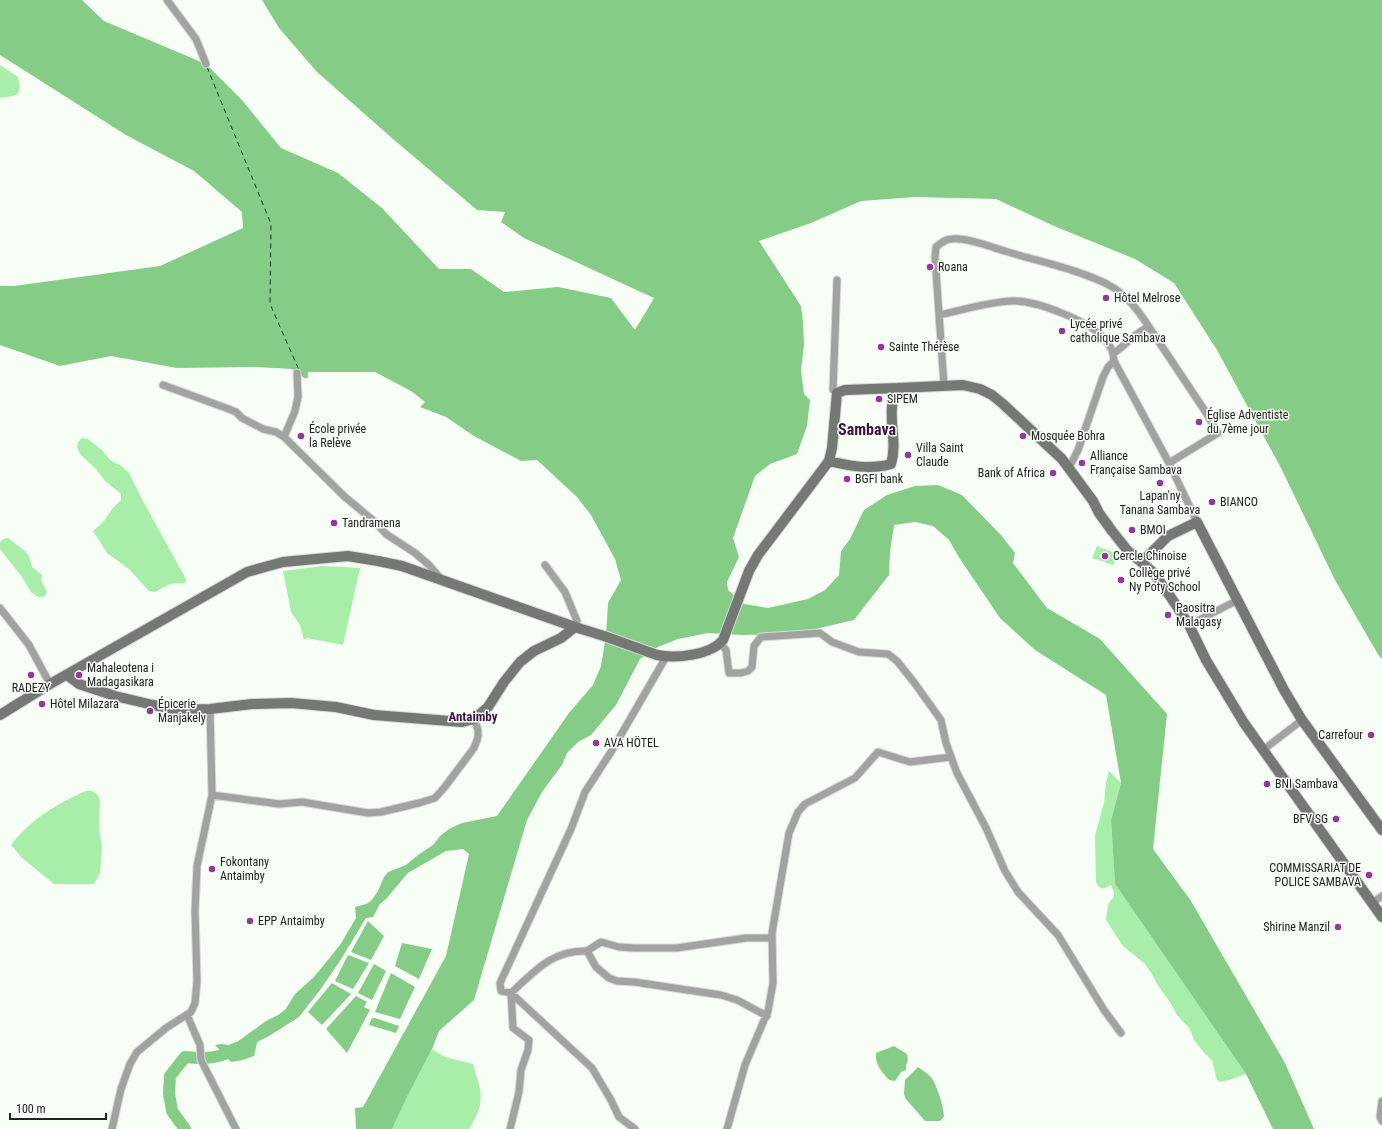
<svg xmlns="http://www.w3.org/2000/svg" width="1382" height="1129" font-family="'Roboto Condensed',sans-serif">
  <rect width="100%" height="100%" fill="#f7fef6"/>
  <path fill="#a8eda8" d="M0 65 18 77C23 98 16 95 0 98Z
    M82 438 88 439 102 450 110 460 123 467 129 473 143 501 186 579V582L184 583 170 584 155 592 149 591 129 569 107 553 93 531 104 521 112 509 121 500V494L105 481 96 469 81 455 77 448 78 442Z
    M8 538 25 551 29 556 32 567 42 575 41 580 47 592 44 597H38L31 592 22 577 0 549V542L3 539Z
    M1097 546 1118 554 1113 565 1092 558Z
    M323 566 360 568 343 645 307 638 304 640 300 625 291 612 283 571Z
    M1109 771 1121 783 1111 820 1115 884 1246 1074 1229 1080 1220 1082 1217 1080 1212 1060 1205 1054 1194 1040 1190 1029 1177 1015 1170 1002 1157 984 1152 974 1145 964 1123 946 1106 920C1107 915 1107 910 1108 906 1112 895 1118 900 1111 885L1104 889 1099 887 1096 882 1095 836 1104 803 1106 783Z
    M86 791H92L98 795 100 800 99 826 102 847 100 873 94 884H54L21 857 11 845C30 820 58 803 86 791Z
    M432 1049 445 1057 473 1064C482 1093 486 1102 469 1129H392L408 1095Z"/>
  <path fill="#85cd86" d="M0 0H82L104 21 206 64 242 100 281 148 338 173 382 208 439 269H471L504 292 558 287 611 298 635 330 654 298 524 238 501 222 505 212 477 210 393 139 317 72 279 28 262 0H1382V659L1379 656 1335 580 1281 468 1217 350 1174 283 1135 259 1054 226 996 199 915 197 861 201 811 223 759 241 801 306 803 321 804 345 801 370 804 394 810 400 807 426 797 454 770 464 755 476 733 538 739 557 727 582 728 590 744 604 768 608 808 599 825 590 839 575 841 551 850 539 864 510 887 495 915 486 938 485 962 495 1001 535 1015 553 1013 563 1047 608 1100 639 1167 714 1153 849 1191 901 1285 1063 1314 1129H1273L1246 1074 1115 884 1111 820 1121 783 1106 695 1035 650 1000 618 960 559 949 540 933 526 915 522 894 525 890 552 889 575 854 620 794 634 742 635 708 633 678 639 658 647 640 659 616 705 591 735 578 742 567 753 562 765 542 792 527 820 474 1000 439 1031 432 1049 408 1095 392 1129H356L355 1108 363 1107 446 956 469 854 463 849 446 851 408 873 386 899 380 904 373 917 366 918 340 961 320 990 299 1017 269 1036 259 1041 257 1043 254 1056 243 1060 231 1062 215 1045 221 1044 229 1045 237 1042 266 1021 278 1015 285 1010 295 994 314 977 340 945 356 918 355 907 366 904 371 901 378 891 384 877 388 872 406 865 418 855 433 845 440 836 449 829 462 823 497 816 569 713 593 685 601 666 606 636 608 603 621 580 615 559 591 515 577 497 537 460 521 461 474 436 446 417 420 407 425 402 411 391 375 372H308V378H304L292 369 257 367 177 368 111 356 60 366 0 345V286H14L160 266 243 228 242 212 194 171 126 135 0 55Z
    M368 921 384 936 371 960 351 952Z
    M402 943 432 949 419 979 395 966Z
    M348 955 369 963 353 989 335 981Z
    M374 964 386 971 372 1000 358 993Z
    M391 973 415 987 400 1019 375 1012Z
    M332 983 351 994 322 1025 308 1012Z
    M356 996 367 1002 364 1007 370 1010 347 1053 326 1029Z
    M372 1018H375L399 1026 396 1033 369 1025Z
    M894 1046 907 1054 908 1060 906 1065V1070L901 1072 895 1081 889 1080C882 1072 875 1065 876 1053Z
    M918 1067C922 1070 927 1073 931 1077 937 1085 944 1107 944 1117L940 1121H925L905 1098 904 1093 905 1080Z"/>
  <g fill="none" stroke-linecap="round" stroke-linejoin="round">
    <path stroke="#85cd86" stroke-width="12" d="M185 1129 172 1111 169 1093 170 1076 185 1057C205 1059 219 1059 237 1048"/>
    <path stroke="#093d0f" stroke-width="1" stroke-dasharray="5 4" stroke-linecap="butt" d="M207 67 271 224 270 304 299 370"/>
    <defs>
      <path id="street" d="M167 0 196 39 206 64
        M939 315C963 310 988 302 1012 301 1036 300 1089 321 1105 339 1110 345 1114 353 1114 361L1169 463 1197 522
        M1149 327 1205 411 1218 433 1169 463
        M297 373 298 397 295 411 284 437 345 497 375 522 386 534 415 553 429 565 442 580
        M163 385 226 408 236 412 242 418 263 429 276 432 284 437
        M944 385 935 257 936 247C941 243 945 239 952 239 967 237 994 248 1008 252 1041 262 1076 269 1107 284 1126 294 1138 310 1149 327 1138 330 1125 346 1114 353
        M837 393 833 390 837 280
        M1069 468 1078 450 1103 377 1108 367 1114 361
        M545 565 565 592 577 621 575 627
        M0 608 29 645 50 684
        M1189 625 1238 600
        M720 643 726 650 729 673H741L748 671 752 667 754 646 761 637 820 633 832 642 859 652 888 654 897 661 913 681 941 720 946 743 957 773 986 828 1005 871 1018 892 1058 935 1104 1010 1121 1033
        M1263 750 1302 720
        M212 795 279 804 302 802 368 813 381 812 419 803 435 798 444 788 474 748 477 740 478 736V730L474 719
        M1372 903 1382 896
        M187 1015 200 1045 201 1060 236 1129
        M767 1016 737 1000 721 995 634 982 617 981 609 978 596 967 587 951 601 942 619 947 634 948H677L746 938H771
        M1382 1101 1380 1117 1382 1121
        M112 1129 121 1089 130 1064 137 1052 166 1028 191 1012 195 1003 197 981 195 911 197 866 212 795 210 709
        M510 1129 519 1092 521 1070 528 1050 529 1040 513 1028 511 993C535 971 552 950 587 951
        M635 1129 619 1117 611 1100 592 1068 511 993 501 991 500 983 571 829 585 792 611 752 666 657
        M727 1129 745 1065 768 1011 773 983 772 933 789 833 798 812 805 804 855 778 878 752 910 762 951 757"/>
      <path id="secondary" d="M898 388 963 385 980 389 992 395 1003 404 1062 459 1093 501 1099 513 1112 531 1128 551 1153 572 1170 596 1189 625 1206 660 1244 723 1382 917
        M1142 562 1168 536 1197 522 1284 690 1302 720 1382 830
        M67 675 79 684 115 696 153 705 180 710 210 709 252 704 291 703 336 707 374 715 462 722 474 719 488 707 504 682 520 662 534 651 561 638 575 627
        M0 715 50 684 247 572 283 562 348 556 378 561 402 566 575 627 604 636 657 655C676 659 711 655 723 640L749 571 758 555 829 461 832 448 837 393 845 390 898 388C895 394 893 399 892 406 890 425 897 445 891 464 871 470 849 466 829 461"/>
    </defs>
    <use href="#street" stroke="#d5dbd4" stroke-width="9"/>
    <use href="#secondary" stroke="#d5dbd4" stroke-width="12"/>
    <use href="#street" stroke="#a0a3a0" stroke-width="7"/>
    <use href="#secondary" stroke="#747974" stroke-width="10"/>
  </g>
  <g fill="#96359e" stroke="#f7fef6" stroke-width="1.5">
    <circle cx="930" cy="267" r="4"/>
    <circle cx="1106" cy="298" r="4"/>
    <circle cx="1062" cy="331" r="4"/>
    <circle cx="881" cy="347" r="4"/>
    <circle cx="879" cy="399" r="4"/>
    <circle cx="1199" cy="422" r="4"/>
    <circle cx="301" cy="436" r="4"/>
    <circle cx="1023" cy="436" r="4"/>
    <circle cx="908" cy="455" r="4"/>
    <circle cx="1082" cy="463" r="4"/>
    <circle cx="1053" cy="473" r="4"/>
    <circle cx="847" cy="479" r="4"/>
    <circle cx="1160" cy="483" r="4"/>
    <circle cx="1212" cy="502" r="4"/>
    <circle cx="334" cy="523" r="4"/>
    <circle cx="1132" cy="530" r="4"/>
    <circle cx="1105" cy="556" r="4"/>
    <circle cx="1121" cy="580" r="4"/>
    <circle cx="1168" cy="615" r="4"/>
    <circle cx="31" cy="675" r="4"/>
    <circle cx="79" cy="675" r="4"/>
    <circle cx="42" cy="704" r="4"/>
    <circle cx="150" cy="711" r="4"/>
    <circle cx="1371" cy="735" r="4"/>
    <circle cx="596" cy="743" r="4"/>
    <circle cx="1267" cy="784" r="4"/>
    <circle cx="1336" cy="819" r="4"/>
    <circle cx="212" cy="869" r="4"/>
    <circle cx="1369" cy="875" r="4"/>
    <circle cx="250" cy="921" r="4"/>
    <circle cx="1338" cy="927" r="4"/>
  </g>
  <g text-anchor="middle" stroke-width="3" stroke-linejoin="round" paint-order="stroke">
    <g font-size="12" fill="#202320" stroke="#f7fef6" text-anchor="start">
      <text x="938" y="271">Roana</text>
      <text x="1114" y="302">Hôtel Melrose</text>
      <text x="1070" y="328">Lycée privé<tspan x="1070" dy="14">catholique Sambava</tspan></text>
      <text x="889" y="351">Sainte Thérèse</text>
      <text x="887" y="403">SIPEM</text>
      <text x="1207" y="419">Église Adventiste<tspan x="1207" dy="14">du 7ème jour</tspan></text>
      <text x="309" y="433">École privée<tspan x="309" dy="14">la Relève</tspan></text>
      <text x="1031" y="440">Mosquée Bohra</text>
      <text x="916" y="452">Villa Saint<tspan x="916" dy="14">Claude</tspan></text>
      <text x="1090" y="460">Alliance<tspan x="1090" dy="14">Française Sambava</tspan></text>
      <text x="1045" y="477" text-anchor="end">Bank of Africa</text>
      <text x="855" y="483">BGFI bank</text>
      <text x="1160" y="500" text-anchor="middle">Lapan'ny<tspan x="1160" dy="14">Tanana Sambava</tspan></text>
      <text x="1220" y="506">BIANCO</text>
      <text x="342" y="527">Tandramena</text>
      <text x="1140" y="534">BMOI</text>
      <text x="1113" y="560">Cercle Chinoise</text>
      <text x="1129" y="577">Collège privé<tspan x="1129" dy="14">Ny Poty School</tspan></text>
      <text x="1176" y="612">Paositra<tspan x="1176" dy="14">Malagasy</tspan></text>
      <text x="87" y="672">Mahaleotena i<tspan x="87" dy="14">Madagasikara</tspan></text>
      <text x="31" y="692" text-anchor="middle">RADEZY</text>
      <text x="50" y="708">Hôtel Milazara</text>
      <text x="158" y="708">Épicerie<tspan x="158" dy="14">Manjakely</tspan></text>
      <text x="1363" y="739" text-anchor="end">Carrefour</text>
      <text x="604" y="747">AVA HÖTEL</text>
      <text x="1275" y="788">BNI Sambava</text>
      <text x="1328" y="823" text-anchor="end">BFV SG</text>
      <text x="220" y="866">Fokontany<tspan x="220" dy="14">Antaimby</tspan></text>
      <text x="1361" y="872" text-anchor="end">COMMISSARIAT DE<tspan x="1361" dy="14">POLICE SAMBAVA</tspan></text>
      <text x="258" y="925">EPP Antaimby</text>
      <text x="1330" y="931" text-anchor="end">Shirine Manzil</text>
    </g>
    <g font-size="13" font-weight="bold" fill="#401244" stroke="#f7fef6">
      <text x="473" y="721">Antaimby</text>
    </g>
    <g font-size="16" font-weight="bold" fill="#401244" stroke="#f7fef6">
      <text x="867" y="435">Sambava</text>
    </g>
  </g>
  <path d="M10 1113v6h96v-6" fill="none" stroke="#202320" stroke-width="2"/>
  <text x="16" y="1113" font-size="12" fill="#202320" stroke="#f7fef6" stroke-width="3" paint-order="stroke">100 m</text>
</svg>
